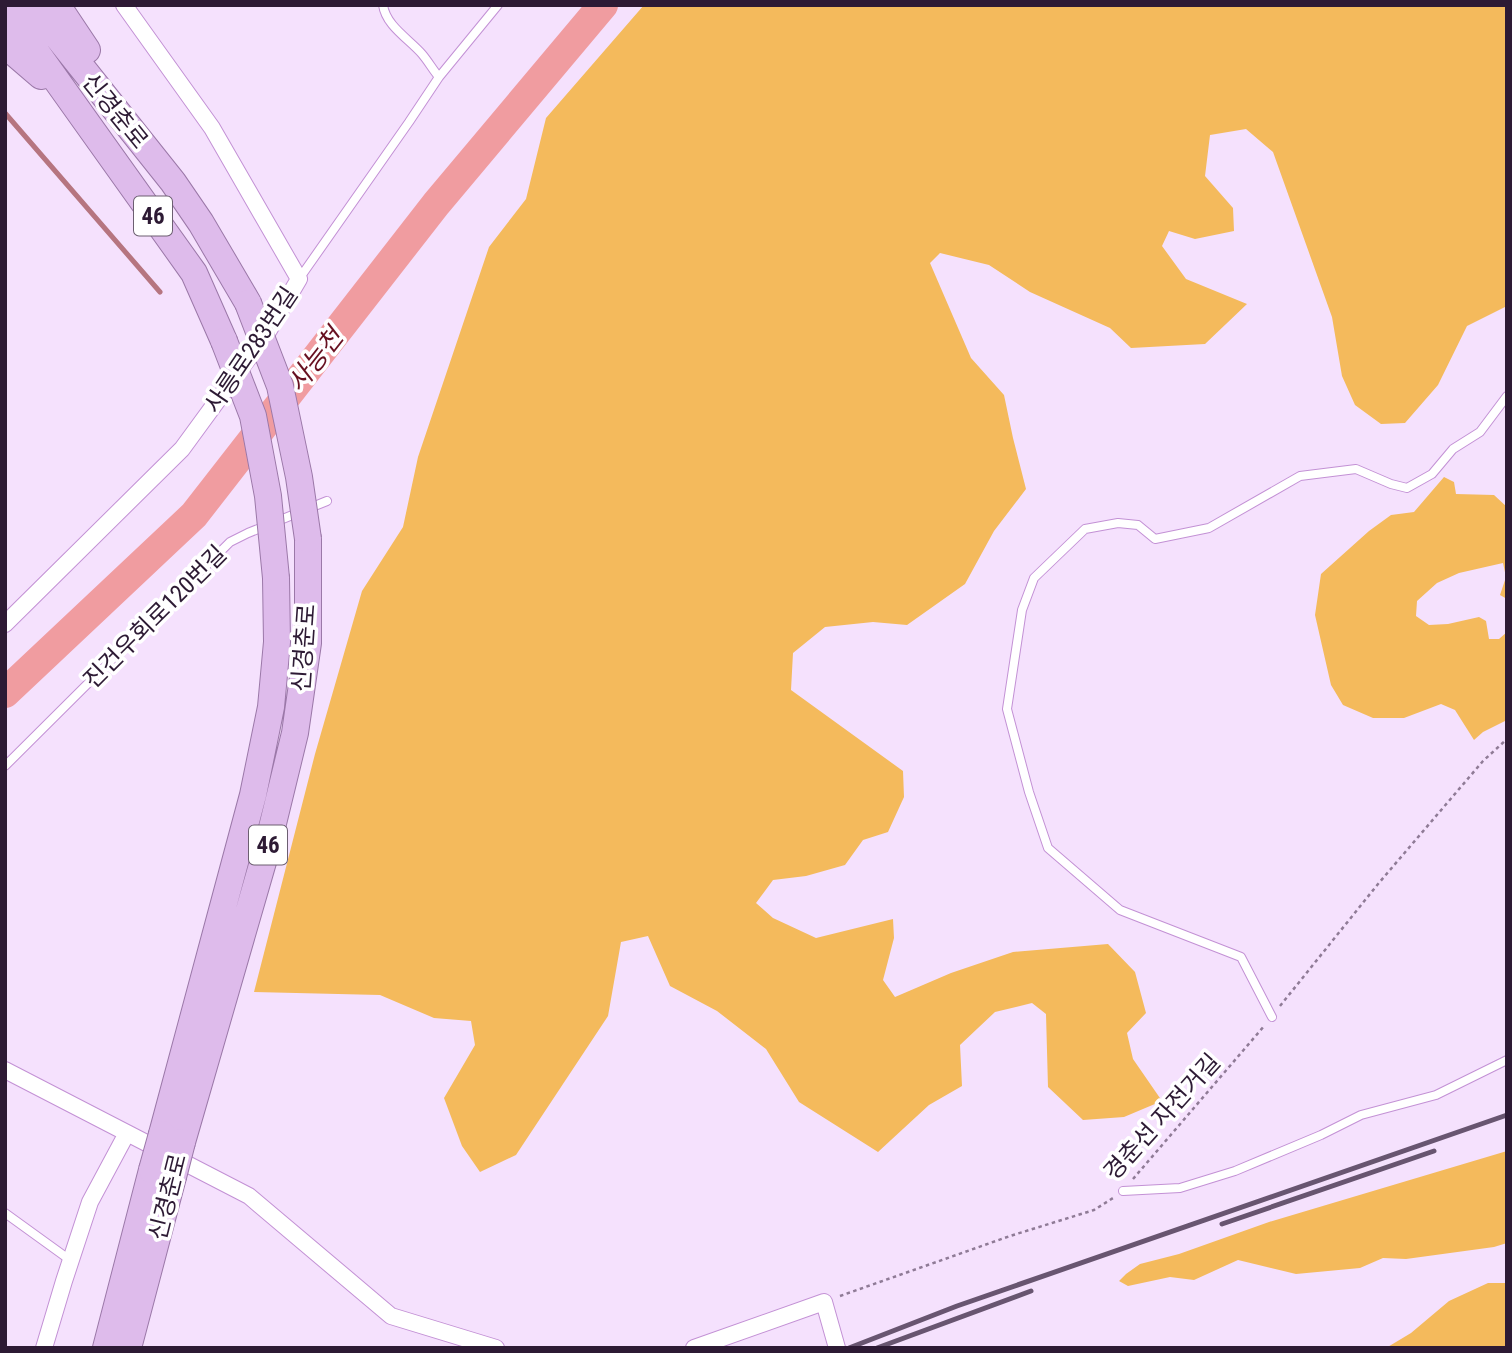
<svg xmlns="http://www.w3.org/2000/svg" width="1512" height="1353" font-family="'Roboto Condensed','Noto Sans KR',sans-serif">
  <rect width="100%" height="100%" fill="#f5e1fd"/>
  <path fill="#f4ba5c" d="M644 5H1507V306L1467 326 1438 385 1405 423 1381 424 1355 405 1342 376 1332 317 1273 152 1246 129 1210 135 1205 176 1233 208 1234 231 1195 239 1169 231 1162 246 1186 279 1247 304 1205 344 1131 348 1110 328 1030 292 989 265 940 253 930 263 971 358 1004 395 1013 438 1026 489 994 531 965 584 907 625 873 622 825 627 793 653 791 690 903 771 904 797 888 832 863 840 845 865 806 876 773 880 756 903 773 918 816 938 893 919 894 938 883 980 895 997 951 973 1013 952 1108 944 1135 972 1146 1013 1127 1033 1133 1059 1162 1101 1124 1117 1083 1120 1048 1087 1046 1014 1032 1003 995 1012 960 1045 962 1086 929 1105 878 1152 799 1102 766 1049 717 1011 670 986 648 936 621 942 608 1016 516 1155 480 1172 462 1146 444 1098 475 1045 471 1021 434 1018 380 995 254 992 315 754 362 591 403 527 418 457 489 247 526 199 546 118Z
    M1444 477 1454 482 1456 494 1494 495 1507 507V599L1500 595 1506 577 1503 563 1459 573 1437 583 1417 601 1416 616 1429 625 1448 624 1479 617 1486 621 1489 639H1499L1507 632V720L1483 732 1474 740 1455 710 1441 704 1404 718H1373L1343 705 1331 685 1315 615 1321 574 1369 531 1391 515 1414 512Z
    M1507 1151V1243L1494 1247 1406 1259 1383 1258 1360 1268 1296 1274 1238 1260 1194 1280 1170 1277 1128 1286 1119 1281 1126 1274 1140 1264 1179 1254 1269 1222Z
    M1488 1283H1507V1348H1386L1411 1333 1449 1301Z"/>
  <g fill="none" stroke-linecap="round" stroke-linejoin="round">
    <path stroke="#b67580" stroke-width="5" d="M5 113 160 292"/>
    <path stroke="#f09ca0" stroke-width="30" d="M5 693 194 515 436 204 603 5"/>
    <defs>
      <path id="service" d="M383 5C386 26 409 39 422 54 428 61 433 70 439 77
        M299 279 409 122 439 77 498 5
        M5 766 230 542 248 533 327 501
        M1272 1017 1241 957 1120 910 1048 848 1029 792 1007 709 1022 610 1034 578 1085 529 1118 523 1138 525 1155 539 1209 528 1300 476 1356 469 1391 484 1407 488 1432 474 1453 449 1480 432 1507 396
        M1123 1191 1180 1188 1235 1171 1321 1135 1361 1115 1436 1095 1507 1060
        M5 1213 70 1260"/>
      <path id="minor" d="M5 624 182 449 269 330 299 279 212 128 124 5
        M5 1070 249 1196 391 1316 496 1348
        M44 1348 64 1281 90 1202 127 1133
        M694 1348 824 1302 837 1348"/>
      <path id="trunk" d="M32 5 173 182 201 223 248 303
        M57 5 87 50
        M5 8 194 273 224 341
        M5 45 41 76
        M162 1134 253 795 271 707 277 642 276 578
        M182 1142 267 848 295 733 308 643V539
        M106 1348 152 1170
        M128 1348 173 1177"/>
    </defs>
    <use href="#service" stroke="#c391d5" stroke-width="10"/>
    <use href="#minor" stroke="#c391d5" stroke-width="18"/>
    <use href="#trunk" stroke="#9b78a8" stroke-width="28"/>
    <path stroke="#8f7b96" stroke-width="2.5" stroke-dasharray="3.5 3.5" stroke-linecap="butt" d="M1280 1006 1378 884 1483 761 1507 739
      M1133 1179 1265 1025
      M840 1296 1010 1236 1094 1210 1113 1198"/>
    <use href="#service" stroke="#fff" stroke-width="8"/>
    <use href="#minor" stroke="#fff" stroke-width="16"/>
    <use href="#trunk" stroke="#debbeb" stroke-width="26"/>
    <path stroke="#685570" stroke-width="5" d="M1222 1224 1434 1151
      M849 1348 957 1306 1507 1115
      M877 1348 1031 1291"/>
    <defs>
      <path id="trunk-bridge" d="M248 303 280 386 299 477 308 539
        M224 341 253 416 268 496 276 578
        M152 1170 162 1134
        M173 1177 182 1142"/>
    </defs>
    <use href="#trunk-bridge" stroke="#9b78a8" stroke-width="28" stroke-linecap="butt"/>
    <use href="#trunk-bridge" stroke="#debbeb" stroke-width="26"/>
  </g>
  <g text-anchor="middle" stroke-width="7" stroke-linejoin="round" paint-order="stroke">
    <g fill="#fff" stroke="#6c5f71" stroke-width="2">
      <rect x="134" y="196.5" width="38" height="39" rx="5"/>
      <rect x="249" y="825.5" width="38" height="39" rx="5"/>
    </g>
    <g font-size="23" font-weight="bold" fill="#2d1a34">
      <text x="153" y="224">46</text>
      <text x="268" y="853">46</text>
    </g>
    <g font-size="24" fill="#2d1a34" stroke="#fff">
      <text transform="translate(115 111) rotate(51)" y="8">신경춘로</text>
      <text transform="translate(251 350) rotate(-56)" y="8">사릉로283번길</text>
      <text transform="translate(155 617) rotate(-45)" y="8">진건우회로120번길</text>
      <text transform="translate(304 648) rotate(-86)" y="8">신경춘로</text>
      <text transform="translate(1162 1117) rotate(-48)" y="8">경춘선 자전거길</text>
      <text transform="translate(168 1197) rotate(-76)" y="8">신경춘로</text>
    </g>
    <g font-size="26" font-style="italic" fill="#671020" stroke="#fff">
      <text transform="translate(315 360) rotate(-52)" y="9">사능천</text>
    </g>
  </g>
  <rect width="1512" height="1353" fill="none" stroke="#2d1a34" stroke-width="14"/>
</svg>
